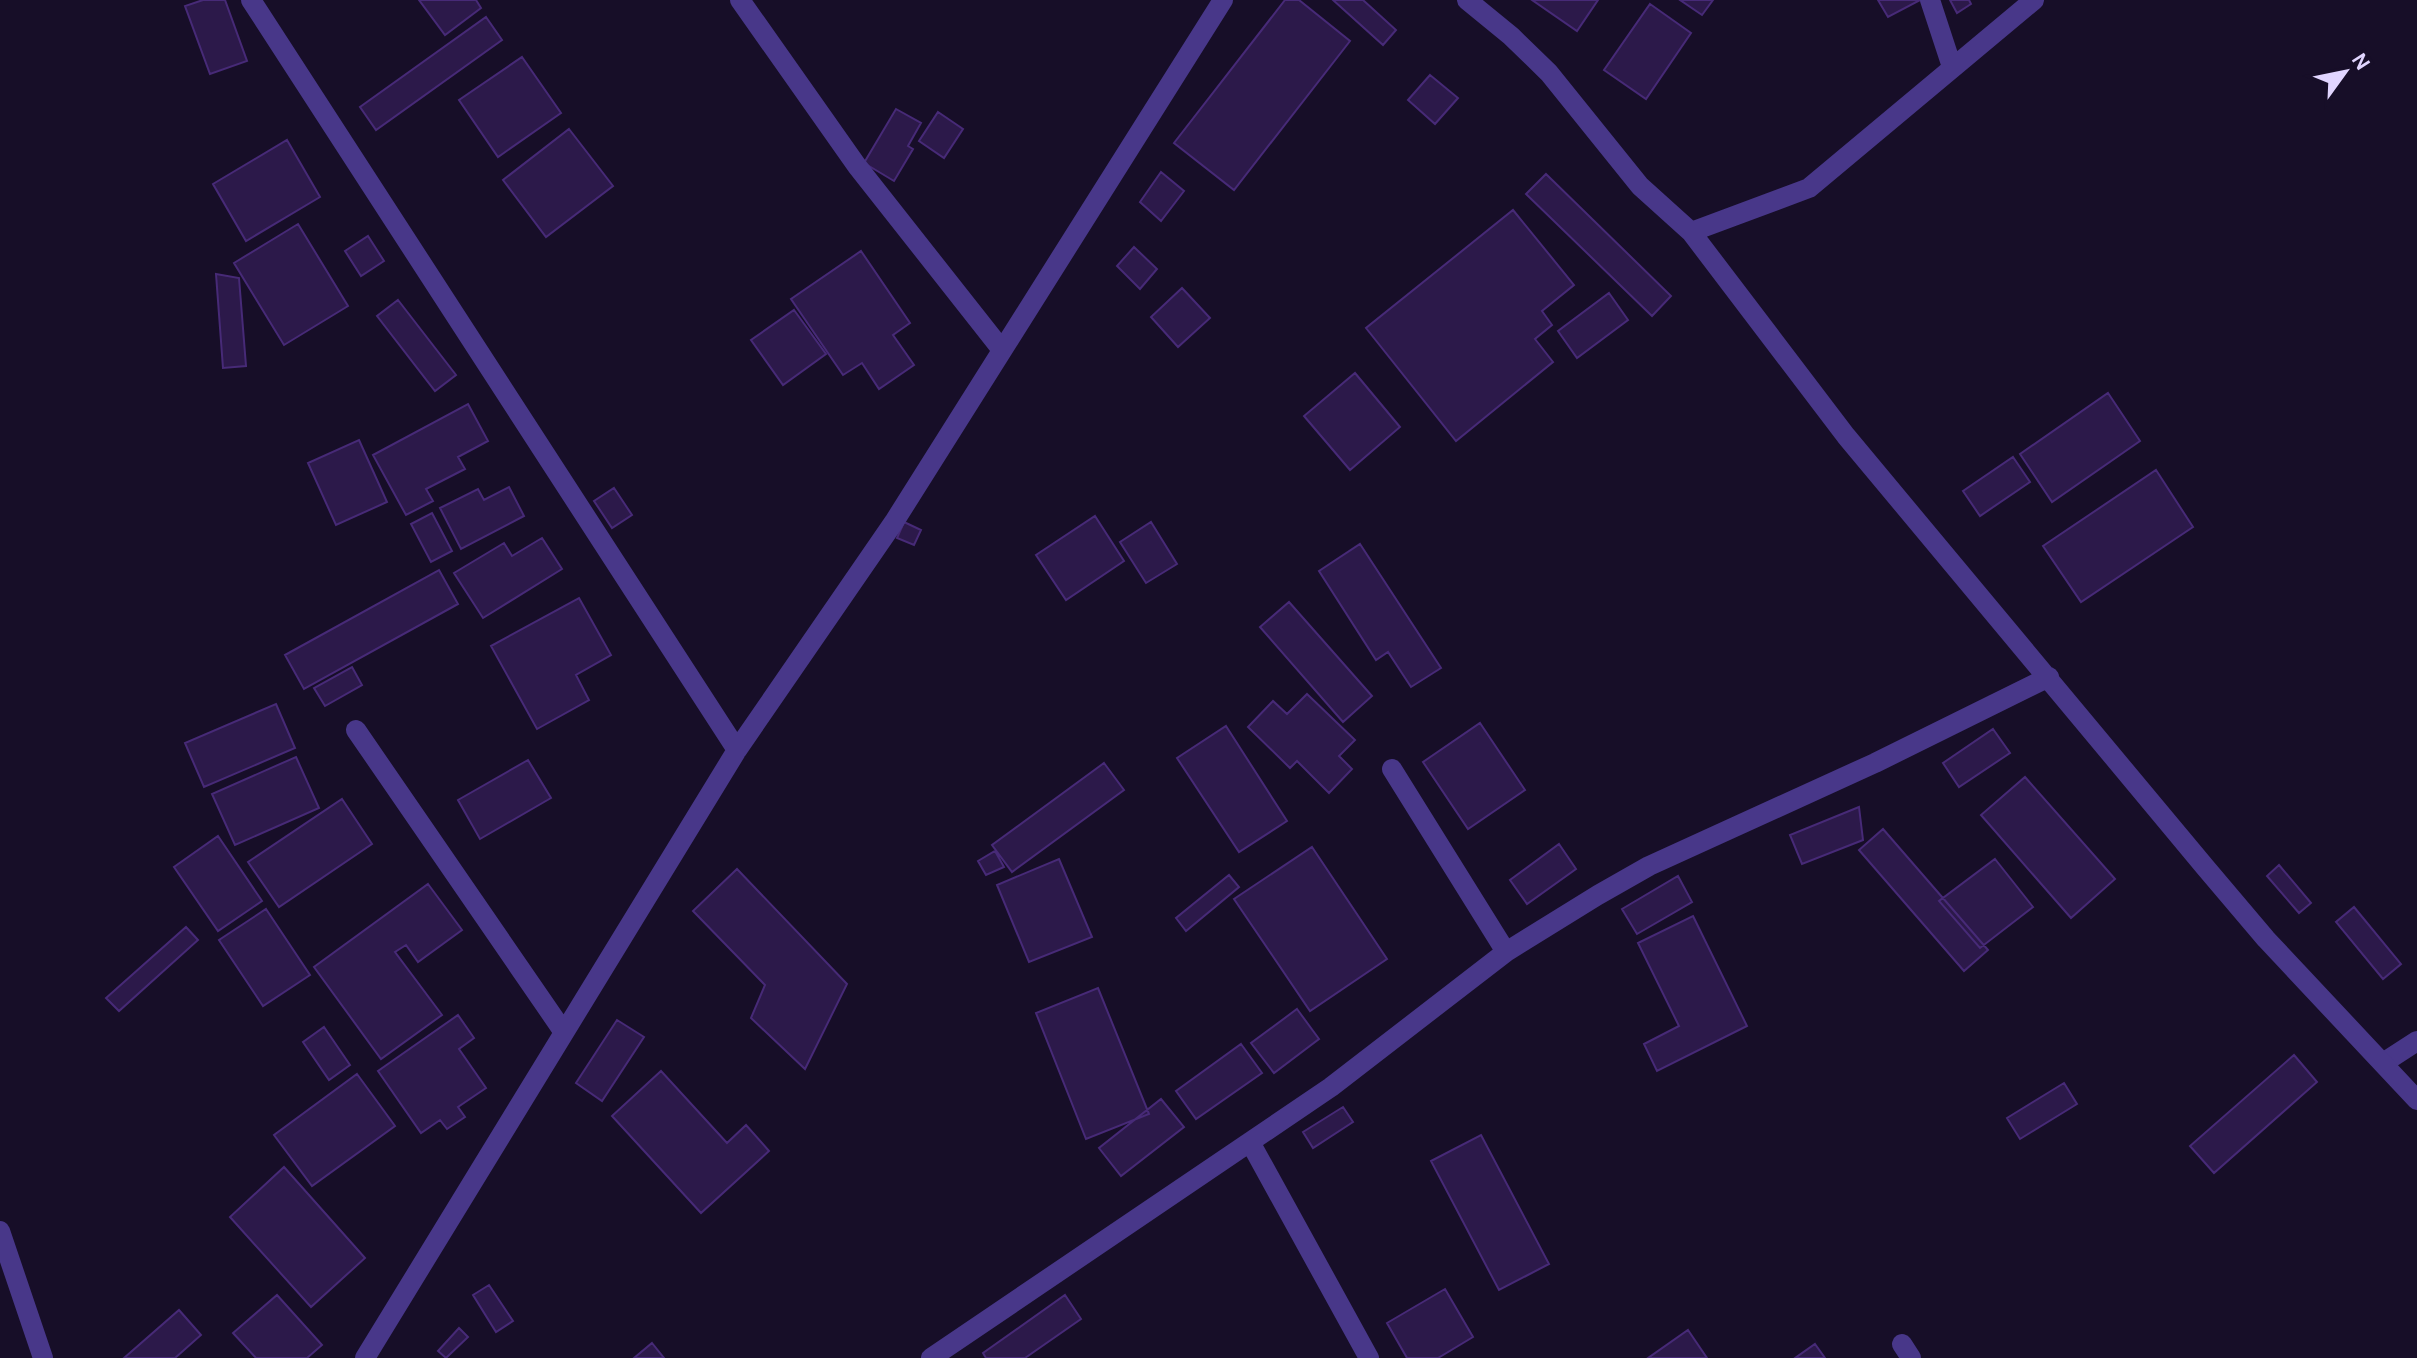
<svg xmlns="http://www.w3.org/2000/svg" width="2417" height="1358" font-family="Karla,sans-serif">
  <rect width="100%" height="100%" fill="#170e28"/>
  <path fill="#2c194a" stroke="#472a77" stroke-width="2" d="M203 0H225L247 61 210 74 185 6Z
    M419 0H476L481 8 445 35Z
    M1285 0H1299L1350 41 1234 190 1174 143Z
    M1333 0H1363L1396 30 1383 45Z
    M1532 0H1598L1577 31Z
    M1680 0H1713L1702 15Z
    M1878 0H1920L1888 17Z
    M1950 0H1969L1971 4 1957 13Z
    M1650 4 1691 33 1646 99 1604 70Z
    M486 17 502 40 376 130 360 107Z
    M522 57 561 113 498 157 459 100Z
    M1430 75 1458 98 1435 124 1408 100Z
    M896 109 921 123 908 146 913 149 894 181 864 163Z
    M938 112 963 129 944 158 919 141Z
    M569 129 613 186 546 237 503 180Z
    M287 140 320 197 246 241 213 184Z
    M1161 172 1184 191 1161 221 1140 202Z
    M1546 174 1671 296 1652 316 1526 194Z
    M1513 210 1574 285 1542 311 1552 325 1535 339 1553 362 1456 441 1366 328Z
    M298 224 348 306 284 345 234 263Z
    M368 236 384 261 361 276 345 251Z
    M1134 247 1157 269 1140 289 1117 266Z
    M861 251 910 323 893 335 914 365 879 389 862 363 843 375 791 299Z
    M216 274 239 278 246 366 223 368Z
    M1182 288 1210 318 1178 347 1151 317Z
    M1609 293 1628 320 1577 358 1558 331Z
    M398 300 456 375 435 391 377 316Z
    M794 310 826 354 783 385 751 340Z
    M1355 373 1400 427 1350 470 1304 416Z
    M2108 393 2140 441 2052 502 2020 454Z
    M468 404 488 441 458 457 465 469 426 489 433 501 406 515 373 455Z
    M359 440 387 502 336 525 308 463Z
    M2013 457 2030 482 1980 516 1963 491Z
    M2156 470 2193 527 2081 602 2043 546Z
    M509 487 524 516 461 549 440 508 478 489 484 500Z
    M614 488 632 515 612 528 594 501Z
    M432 513 452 551 431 562 411 524Z
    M1095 516 1124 561 1066 600 1036 555Z
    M904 522 921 530 914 545 897 538Z
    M1151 522 1177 564 1146 583 1120 542Z
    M542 538 562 569 483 618 454 573 504 543 512 556Z
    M1360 544 1441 668 1411 687 1388 652 1376 660 1319 571Z
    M439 570 458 604 304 689 285 655Z
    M579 598 611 655 576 675 589 700 537 729 491 646Z
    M1289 602 1372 696 1343 722 1260 627Z
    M352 667 362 685 325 706 314 688Z
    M1307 694 1355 740 1339 756 1352 769 1329 793 1297 761 1290 768 1248 727 1273 701 1287 714Z
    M276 704 295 748 204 787 185 743Z
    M1480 723 1525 790 1468 829 1423 762Z
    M1226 726 1287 821 1239 852 1177 758Z
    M1993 729 2010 753 1959 787 1943 763Z
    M296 757 319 808 235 845 212 794Z
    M528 760 551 798 480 839 458 800Z
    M1104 763 1124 790 1012 872 992 845Z
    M2025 777 2115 879 2071 918 1981 815Z
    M342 799 372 844 279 907 248 862Z
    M1859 807 1863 840 1802 864 1790 835Z
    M1883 829 1988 950 1964 971 1859 850Z
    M218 836 262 901 218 931 174 867Z
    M1559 844 1576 869 1527 904 1510 880Z
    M1312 847 1387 959 1310 1011 1234 899Z
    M995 851 1004 867 986 875 978 861Z
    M1059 859 1092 937 1029 962 997 885Z
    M1995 859 2033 907 1980 948 1939 901Z
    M2279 865 2311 903 2299 913 2267 876Z
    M737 869 847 984 805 1069 751 1018 765 985 693 911Z
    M1229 875 1239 887 1186 931 1176 918Z
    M1678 876 1692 902 1637 934 1622 909Z
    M428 884 462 930 418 962 406 945 395 952 442 1015 381 1059 314 967Z
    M2354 907 2401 964 2383 979 2336 922Z
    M266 909 310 975 263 1006 219 940Z
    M1693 916 1747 1026 1657 1071 1644 1044 1679 1026 1638 943Z
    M186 927 198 940 119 1011 106 998Z
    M1098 988 1149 1114 1086 1139 1036 1013Z
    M1297 1009 1319 1039 1274 1073 1251 1043Z
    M458 1015 474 1038 459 1049 486 1088 458 1107 465 1117 447 1129 440 1120 421 1133 378 1071Z
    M617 1020 644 1037 602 1101 576 1083Z
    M324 1027 350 1065 329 1080 303 1042Z
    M1241 1044 1262 1073 1196 1119 1176 1091Z
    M2294 1055 2317 1082 2214 1173 2190 1146Z
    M661 1071 727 1143 746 1125 769 1151 701 1213 612 1116Z
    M357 1074 395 1126 312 1186 274 1135Z
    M2064 1083 2077 1104 2020 1139 2007 1118Z
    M1161 1099 1184 1127 1121 1176 1099 1148Z
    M1343 1107 1353 1122 1313 1148 1303 1132Z
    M1481 1135 1549 1264 1499 1290 1431 1161Z
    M284 1167 365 1258 311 1307 230 1217Z
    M489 1285 513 1321 496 1332 473 1295Z
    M1445 1289 1473 1337 1438 1358H1407L1387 1323Z
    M277 1295 322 1345 307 1358H256L233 1333Z
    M1065 1295 1081 1319 1025 1358H986L983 1353Z
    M179 1310 201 1335 175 1358H124Z
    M459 1328 468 1337 446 1358 438 1351Z
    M1688 1330 1707 1358H1648Z
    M652 1343 664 1358H634Z
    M1815 1344 1825 1358H1795Z"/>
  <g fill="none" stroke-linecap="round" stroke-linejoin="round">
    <path stroke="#483789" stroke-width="20" d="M2383 1063 2417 1041"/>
    <path stroke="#483789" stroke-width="20" d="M251 0 737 750
      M740 0 857 166 1002 350
      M1467 0 1511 36 1549 73 1640 186 1691 232 1846 436 2205 867 2266 939 2417 1100
      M1930 0 1952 67
      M1691 232 1809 188 2034 0
      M356 730 563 1031
      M1392 769 1506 952
      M1250 1142 1369 1358
      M0 1231 43 1358
      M1902 1344 1911 1358
      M365 1358 737 750 894 522 1223 0
      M931 1358 1331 1087 1506 952 1598 895 1649 866 1875 763 2049 677"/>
  </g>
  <g transform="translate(2345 72) rotate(57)" stroke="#170e28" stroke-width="6" paint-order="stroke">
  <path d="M0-6L14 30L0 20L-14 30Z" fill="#e1d5ff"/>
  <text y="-12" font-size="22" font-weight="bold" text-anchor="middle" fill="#e1d5ff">N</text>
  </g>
</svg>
